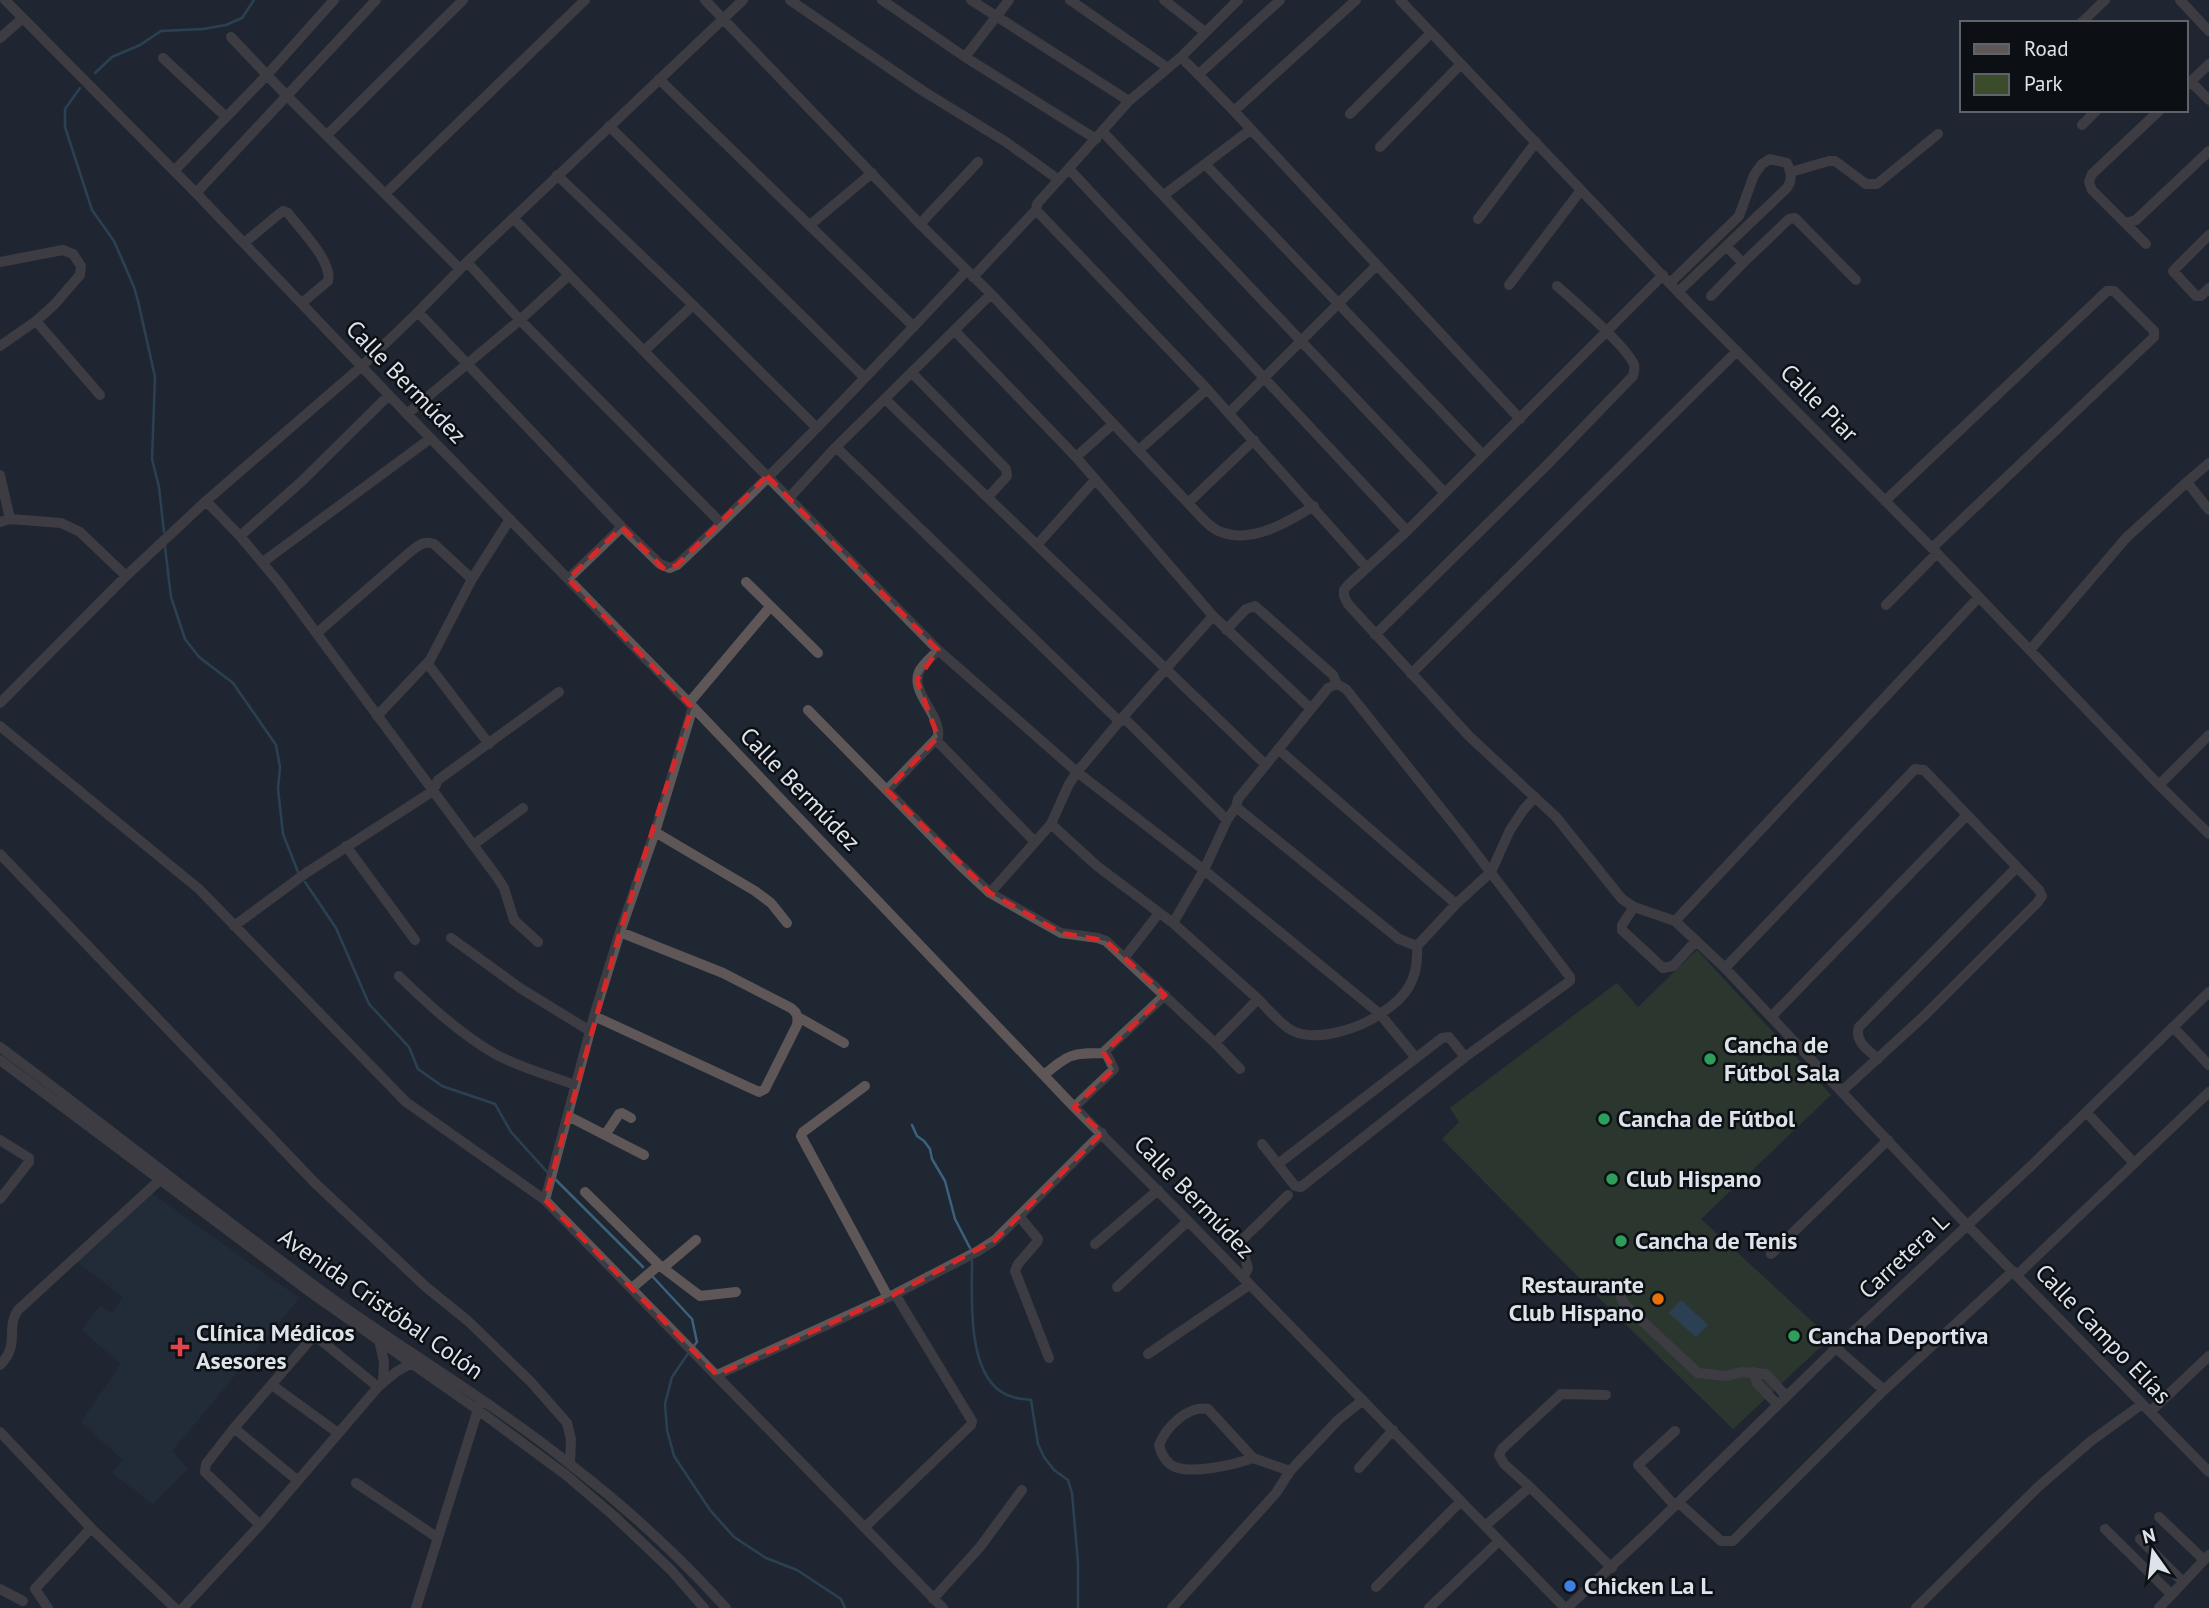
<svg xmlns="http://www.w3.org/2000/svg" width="2209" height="1608" font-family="'PT Sans',sans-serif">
  <rect width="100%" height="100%" fill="#1f2732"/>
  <path fill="#273342" d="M148 1191 299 1298 172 1451 188 1469 153 1504 112 1473 123 1460 81 1422 121 1364 82 1330 100 1306 112 1313 123 1297 76 1261Z"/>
  <path fill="#3b4c2b" d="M1697 950 1831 1095 1701 1219 1830 1338 1733 1429 1607 1306 1442 1139 1459 1122 1450 1108 1617 983 1638 1007Z"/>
  <path fill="#3c617c" d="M1681 1300 1708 1325 1696 1337 1669 1313Z"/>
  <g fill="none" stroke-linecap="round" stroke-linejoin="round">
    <path stroke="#3c617c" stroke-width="2.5" d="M95 73 112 57 140 45 161 31 203 29 226 25 242 18 254 0
      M80 88 65 109V127L92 210 114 241 134 287 138 301 155 377 152 459 159 487 164 532
      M165 547 171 597 185 639 199 657 233 683 276 745 280 767 278 789 283 834 298 872
      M305 882 336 928 369 1004 409 1047 418 1069 442 1086 495 1104 511 1132 549 1174
      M912 1125 917 1136 924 1141 930 1149 932 1159 945 1181 955 1219 970 1248
      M554 1178 643 1267
      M972 1261C972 1298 967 1367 1000 1391 1010 1398 1020 1399 1031 1400L1038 1444 1044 1457 1054 1470 1068 1480 1072 1493 1078 1563V1608
      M653 1277 692 1319 697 1342 693 1347
      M689 1352 672 1377 665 1404 667 1430 674 1456 710 1510 734 1537 766 1558 797 1570 841 1599 845 1608"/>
    <path stroke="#5f5757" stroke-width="10" d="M5 0 196 193 407 414 693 707 1074 1107 1188 1221 1565 1608
      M705 0 920 224 991 294 1188 503C1197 512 1209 528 1221 532 1252 544 1288 522 1314 506
      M790 0 923 91 1006 142 1059 180
      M882 0 965 57 1096 139
      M971 0 1129 101
      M1070 0 1168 68
      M1164 0 1205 32
      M1400 0 1678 292 1932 548 2159 785 2209 834
      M2180 0 2209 31
      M2081 23 2105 0
      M231 37 286 95 460 269
      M0 38 23 18
      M965 57 1009 0
      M1181 57 1234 111 1520 419
      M163 58 226 117
      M1199 74 1280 0
      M659 79 914 327
      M2191 82 2209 100
      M2186 86 2209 64
      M1234 111 1356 0
      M1350 114 1431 33
      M2082 125 2097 110
      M609 126 865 378
      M1102 131 1445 493
      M327 135 463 0
      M1380 147 1461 64
      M1205 164 1483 455
      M1069 169 1407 531
      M174 171 267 75 334 0
      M1791 172 1829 161H1835L1866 184H1877L1938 134
      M557 175 693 305 817 428
      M196 193 376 0
      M385 194 585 0
      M1164 195 1250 130
      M1036 210 1207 389 1367 568
      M513 218 938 650 1077 772 1204 870 1380 1014C1407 997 1419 979 1417 946L1456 904 1491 872 1510 830 1524 809 1535 797
      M1478 219 1536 142
      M2126 223 2136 220 2209 151
      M920 224 978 162
      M810 225 872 173
      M2209 235 2173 271 2196 296H2201L2209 288
      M244 243 279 214 283 211 288 213C300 229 333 262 328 281L302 303
      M2146 244 2092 190 2089 182 2092 174 2160 110
      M0 262 63 250 73 254 81 266 80 275 54 305 36 321 0 346
      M467 262 520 320 721 523
      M1743 263 1789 219 1795 218 1856 280
      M1663 275 1407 531 1348 585 1344 590V596L1348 604 1469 736 1556 817 1622 899 1634 907 1675 921 1725 968 1967 1225 2209 1472
      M973 277 1036 210 1037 204 1129 101 1181 57 1238 0
      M1670 283 1739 216 1754 175 1762 164 1770 159 1787 163C1791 173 1793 179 1787 188L1678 292
      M1509 285 1581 190
      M1711 296 1743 263 1726 246
      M418 312 622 527 660 564 670 568 677 565C778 471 872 371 966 271
      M36 321 100 395
      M954 330 1076 457 1213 616 1311 709
      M644 351 693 305
      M912 373 1006 469 1007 476 988 497
      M885 399 1266 765
      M1229 413 1376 266
      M407 414 520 320 569 275
      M836 447 1120 722
      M1139 450 1207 389
      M1076 457 1113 424
      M0 475 10 519
      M2187 482 2209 463
      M789 498 836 447 991 294
      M206 501 240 536 280 584 497 877 504 888 514 920 538 942
      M1885 501 2107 291H2114L2154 331V337L1932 548
      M1188 503 1254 440
      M0 522 10 519 61 523 80 532 126 576
      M240 536 301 482 389 395
      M1037 545 1094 481
      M263 562 431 438
      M568 579 622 527
      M746 582 818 653
      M1886 605 1937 553
      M1226 630 1246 609 1255 606 1333 675 1337 684
      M317 633 410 552C418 546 424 540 434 544L472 579
      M1375 635 1545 467 1633 376C1634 371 1635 369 1634 365 1628 347 1573 300 1557 286
      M2030 650 2126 538 2187 482 2209 510
      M427 663 489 744
      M1411 674 1737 351
      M0 703 126 576 206 501 362 366 418 312 467 262 743 0
      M689 703 770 607
      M808 710 960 865 990 893 1061 933 1098 938 1106 941 1215 1043 1258 999C1268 1009 1279 1023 1291 1030 1314 1043 1359 1029 1380 1014L1416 1058
      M377 716 430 660 472 579 510 519
      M1123 717 1227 820
      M0 726 199 889 406 1102 545 1200 943 1608
      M936 740 1035 842
      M1278 749 1456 904
      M2159 785 2209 735
      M887 790 938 737C942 715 910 693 919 672 922 664 932 657 938 650
      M1236 807 1399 939 1417 946
      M1051 824 1097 866 1173 923 1258 999
      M655 832 755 891 771 903 787 923
      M473 845 523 808
      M346 846 415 940
      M0 854 315 1183 426 1287 468 1321 531 1382 567 1423 571 1439 570 1464
      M990 893 1051 824 1069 784 1077 772 1123 717 1213 616
      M1634 907 1622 925V930L1663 968 1673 966 1696 941
      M1675 921 1979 597
      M1173 923 1204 870 1227 820 1236 807 1238 799 1328 688 1337 684 1346 689 1463 836 1570 977V981L1465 1057 1301 1187 1295 1186 1262 1144
      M234 926 306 873 433 791 438 780 559 692
      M451 938 520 988 590 1031
      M1125 957 1159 913
      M1725 968 1915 769 1924 770 2039 890 2042 896 2037 903 1924 1016 1842 1091
      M399 976C429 1005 459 1033 495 1054 520 1068 549 1075 575 1085
      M594 1016 759 1092 765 1089 797 1025C798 1017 798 1013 791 1008L723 973 620 932
      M1772 1016 1966 816
      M798 1017 844 1043
      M2173 1027 2209 1065
      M1215 1043 1240 1069
      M0 1047C113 1131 223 1220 337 1302 415 1357 497 1406 571 1465 627 1508 679 1556 726 1608
      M1878 1059C1868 1050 1854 1041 1859 1027L2016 868
      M0 1060 314 1295 478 1410 566 1475 614 1516 671 1570 704 1608
      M1044 1075C1069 1054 1071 1053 1105 1053
      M865 1086 803 1132 801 1136 888 1297
      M1074 1107 1114 1069 1105 1051 1165 995
      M2086 1112 2134 1163
      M568 1116 644 1155
      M605 1135 619 1114 622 1113 631 1118
      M0 1140 29 1158V1162L0 1199
      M1278 1164 1442 1038 1449 1037 1465 1057
      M585 1192 659 1265 632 1288
      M545 1200 594 1016 620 932 655 832 693 707
      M1019 1216 1038 1239 1037 1242 1018 1264 1015 1271 1049 1358
      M1095 1244 1158 1190
      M1771 1254 1888 1140
      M659 1265 663 1268 696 1240
      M663 1268 700 1296 736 1292
      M2017 1275 2209 1092
      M1243 1278 1248 1268 1241 1245 1242 1240 1288 1195
      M1117 1287 1188 1221
      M1616 1287 1625 1305 1698 1373 1727 1376 1741 1372 1766 1374 1786 1396
      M379 1340 384 1362 383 1382
      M1836 1348 1884 1390
      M1148 1354 1249 1285
      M0 1365C21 1344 5 1328 18 1310L162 1178
      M1753 1372 1757 1383 1777 1404
      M717 1375 895 1294 978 1251 995 1240 1102 1133
      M272 1385 338 1433
      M1606 1395 1561 1394 1502 1449 1499 1455 1504 1464 1530 1487 1612 1568
      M2150 1412 2209 1356
      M234 1428 297 1480
      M1675 1431 1638 1465 1675 1506
      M0 1432 91 1528 175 1608
      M1253 1458C1233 1465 1194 1474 1175 1467 1166 1463 1161 1453 1159 1445 1166 1427 1188 1405 1208 1409L1253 1458 1290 1471
      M1359 1468 1393 1430
      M356 1483 438 1538
      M1679 1503 1721 1541H1733L1884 1390 2013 1271
      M2159 1517 2204 1560
      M260 1525 205 1472 206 1464 234 1428 311 1339 318 1338 378 1387
      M1485 1526 1530 1487
      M865 1527 971 1425 972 1421 895 1294
      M2105 1529 2171 1594
      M2140 1539 2183 1582
      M1376 1587 1461 1501
      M0 1589 23 1601
      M933 1599 980 1547 1022 1490
      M48 1608 35 1589 91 1528
      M183 1608 260 1525 378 1387 396 1372 410 1364
      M416 1608 480 1403
      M1172 1608 1276 1493 1290 1471 1338 1420 1363 1400
      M1429 1608 1499 1541
      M1567 1608 1650 1530 1836 1348 2031 1166 2209 992
      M1916 1608 2038 1487 2091 1441 2142 1404
      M2159 1608 2209 1555"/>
  </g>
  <path d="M0 0H2209V1608H0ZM767 476 938 650 917 680 938 737 887 790 990 893 1061 933 1106 941 1165 995 1104 1053 1114 1069 1074 1107 1102 1133 995 1240 895 1294 717 1375 545 1200 620 932 692 707 568 579 622 527 665 570 677 565Z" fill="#1f2732" fill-opacity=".55" fill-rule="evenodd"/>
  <path fill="none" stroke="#d62828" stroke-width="5" stroke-dasharray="14 9" stroke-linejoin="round" d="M767 476 938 650 917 680 938 737 887 790 990 893 1061 933 1106 941 1165 995 1104 1053 1114 1069 1074 1107 1102 1133 995 1240 895 1294 717 1375 545 1200 620 932 692 707 568 579 622 527 665 570 677 565Z"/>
  <g fill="#2e9e5b" stroke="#0c1014" stroke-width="2.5">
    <circle cx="1710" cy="1059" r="7"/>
    <circle cx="1604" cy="1119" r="7"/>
    <circle cx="1612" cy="1179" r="7"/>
    <circle cx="1621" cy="1241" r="7"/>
    <circle cx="1794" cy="1336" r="7"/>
  </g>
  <circle fill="#e8710a" stroke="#0c1014" stroke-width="2.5" cx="1658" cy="1299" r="7"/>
  <path fill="#e0444e" stroke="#0c1014" stroke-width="2.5" d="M176.5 1336.5h7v7h7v7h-7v7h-7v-7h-7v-7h7z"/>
  <circle fill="#3f7fe0" stroke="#0c1014" stroke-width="2.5" cx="1570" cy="1586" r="7"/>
  <g text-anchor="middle" stroke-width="5" stroke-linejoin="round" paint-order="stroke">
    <g font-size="24" fill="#dde3ea" stroke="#0c1014">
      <text transform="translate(406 382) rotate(46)" y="8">Calle Bermúdez</text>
      <text transform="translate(1819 403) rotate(45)" y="8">Calle Piar</text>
      <text transform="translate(800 789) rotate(46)" y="8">Calle Bermúdez</text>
      <text transform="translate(1194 1197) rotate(46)" y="8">Calle Bermúdez</text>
      <text transform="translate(1904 1256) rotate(-43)" y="8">Carretera L</text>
      <text transform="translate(381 1304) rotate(35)" y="8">Avenida Cristóbal Colón</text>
      <text transform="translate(2103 1334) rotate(46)" y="8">Calle Campo Elías</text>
    </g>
    <g font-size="24" font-weight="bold" fill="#dde3ea" stroke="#0c1014" text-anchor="start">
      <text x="1724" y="1053">Cancha de<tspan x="1724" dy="28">Fútbol Sala</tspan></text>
      <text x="1618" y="1127">Cancha de Fútbol</text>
      <text x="1626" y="1187">Club Hispano</text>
      <text x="1635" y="1249">Cancha de Tenis</text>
      <text x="1644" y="1293" text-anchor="end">Restaurante<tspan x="1644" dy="28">Club Hispano</tspan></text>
      <text x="196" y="1341">Clínica Médicos<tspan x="196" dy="28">Asesores</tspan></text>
      <text x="1808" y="1344">Cancha Deportiva</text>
      <text x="1584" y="1594">Chicken La L</text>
    </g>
  </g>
  <rect x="1960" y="21" width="228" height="91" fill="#0c1014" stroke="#60646a" stroke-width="2"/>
  <rect x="1974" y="44" width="35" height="10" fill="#5f5757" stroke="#60646a" stroke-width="2"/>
  <text x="2024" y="56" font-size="21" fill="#dde3ea">Road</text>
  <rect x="1974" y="74" width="35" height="21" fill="#3b4c2b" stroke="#60646a" stroke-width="2"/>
  <text x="2024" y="91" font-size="21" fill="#dde3ea">Park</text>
  <g transform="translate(2153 1552) rotate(346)" stroke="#0c1014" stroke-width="5" paint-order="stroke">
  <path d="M0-5L12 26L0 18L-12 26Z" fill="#dde3ea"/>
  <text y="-10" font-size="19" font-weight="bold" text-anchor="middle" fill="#dde3ea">N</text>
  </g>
</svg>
